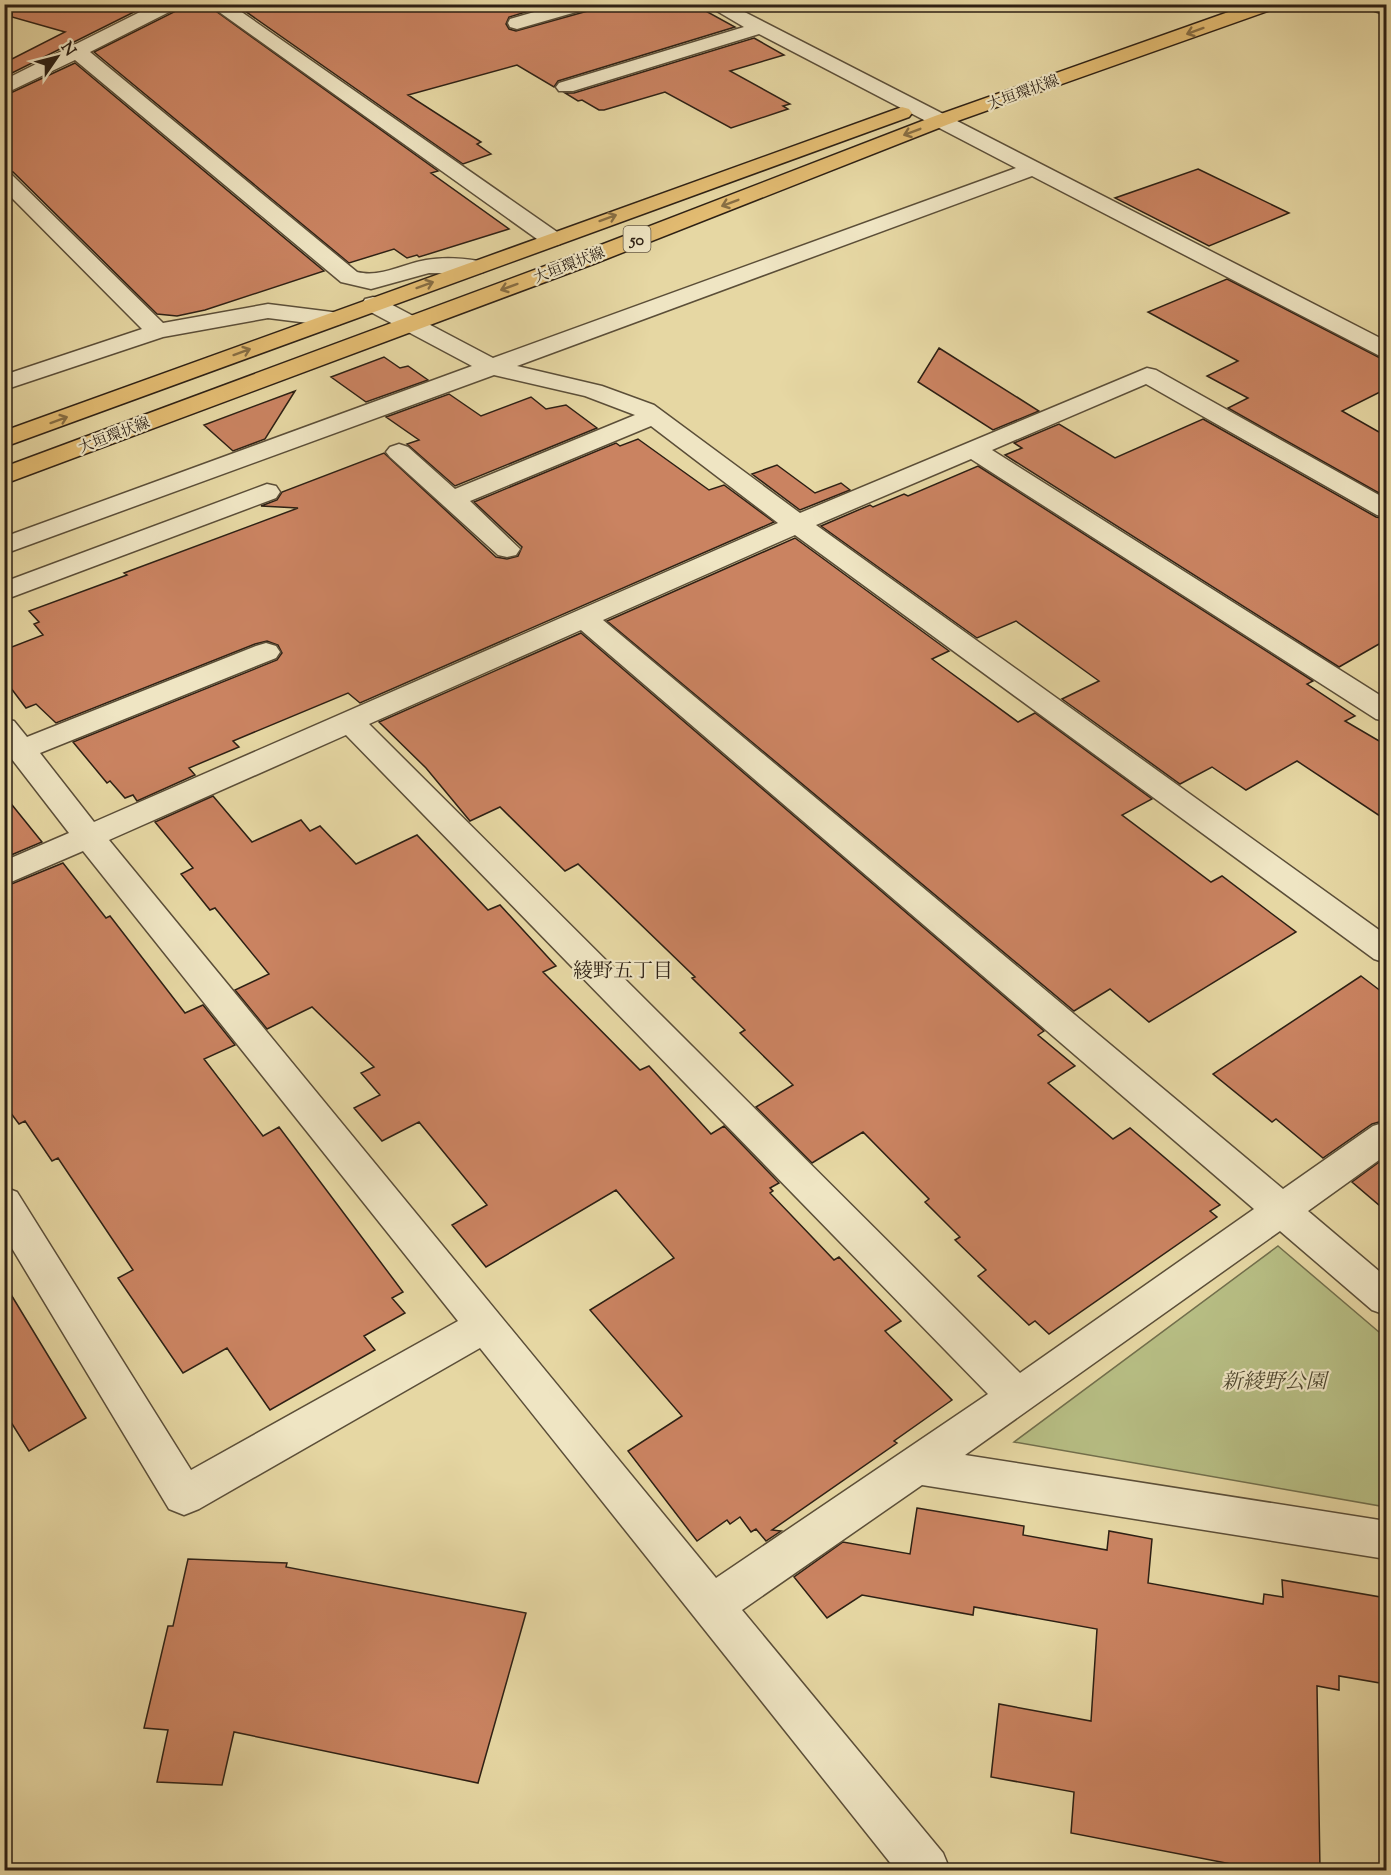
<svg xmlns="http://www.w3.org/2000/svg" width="1391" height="1875" font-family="'Sorts Mill Goudy','Noto Serif JP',serif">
  <rect width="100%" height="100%" fill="#e6d7a3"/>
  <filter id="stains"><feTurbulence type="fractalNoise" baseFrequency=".00333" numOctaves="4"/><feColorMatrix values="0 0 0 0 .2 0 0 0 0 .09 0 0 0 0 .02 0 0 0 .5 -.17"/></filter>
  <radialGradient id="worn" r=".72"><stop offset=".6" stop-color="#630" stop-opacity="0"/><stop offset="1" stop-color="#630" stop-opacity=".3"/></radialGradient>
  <path fill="#b7be84" stroke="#726f4c" stroke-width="1.5" d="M1278 1246 1386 1338V1507L1014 1442Z"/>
  <path fill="#ca8361" stroke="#2d2014" stroke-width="1.5" d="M13 4H150L4 77V63L65 32 12 17Z
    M182 4H206L438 171 431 173 509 229 419 257 417 255 407 258 394 249 349 263 94 52 178 10Z
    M235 4H552L509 17 506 24 509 29 516 31 591 10 595 4H682L694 11 704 10 735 27 558 81 554 87 517 65 408 95 481 142 477 144 491 154 463 164Z
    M754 38 784 55 730 71 790 104 783 106 788 109 731 128 665 92 604 110H599L582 100 578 101 565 93H574Z
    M75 63 324 271 205 310 177 316 157 314 13 172 4 170V96Z
    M1198 169 1289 213 1209 246 1115 198Z
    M1227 279 1386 361V389L1342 411 1386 436V497L1228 408 1248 398 1207 376 1238 361 1148 312Z
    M939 348 1039 411 993 430 918 382Z
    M384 357 400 368 408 366 428 380 366 402 331 377Z
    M295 391 265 439 233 451 204 425Z
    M449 394 481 416 531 397 546 409 566 405 597 428 455 486 407 444 419 440 386 417Z
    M1203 419 1376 517 1386 519V640L1339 667 1005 455 1022 448 1014 443 1059 424 1115 458Z
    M638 439 709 490 724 485 774 522 360 703 348 693 233 741 239 747 189 768 195 775 137 801 133 795 125 798 110 781 107 783 73 742 277 660 282 653 278 645 267 641 255 644 56 723 36 704 26 708 4 679V650L43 635 34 624 39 622 29 611 127 575 124 573 298 508 261 506 277 500 282 492 384 453 496 557 507 559 518 556 522 547 474 502 616 443 620 446Z
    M777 465 815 493 841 483 850 490 800 510 752 474Z
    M978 466 1313 681 1307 684 1355 716 1345 721 1386 745V820L1297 761 1246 790 1212 767 1180 784 1062 699 1099 681 1016 621 977 638 821 526 870 505 873 507 904 494 908 496Z
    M795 538 949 651 932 659 1018 722 1035 713 1152 799 1122 815 1211 882 1222 876 1296 932 1149 1022 1110 989 1074 1011 607 621Z
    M581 633 1044 1031 1038 1035 1075 1066 1048 1083 1113 1139 1130 1128 1220 1205 1210 1211 1217 1217 1049 1334 1035 1321 1029 1325 978 1276 986 1270 955 1240 960 1237 925 1202 929 1199 863 1132 812 1163 756 1107 793 1085 740 1033 745 1030 692 978 695 977 578 864 565 871 500 807 470 821 426 768 379 722Z
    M4 795 42 842 4 858Z
    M213 796 252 842 301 820 310 831 320 826 356 864 417 835 488 910 500 905 556 966 543 972 640 1070 649 1066 711 1134 724 1126 779 1183 770 1188 773 1191 770 1193 834 1260 839 1257 901 1321 885 1331 952 1400 894 1441 897 1443 772 1530 781 1531 766 1541 756 1529 751 1532 740 1517 730 1524 727 1520 697 1541 628 1451 682 1416 590 1310 674 1258 616 1190 486 1267 452 1225 487 1205 419 1122 382 1141 354 1108 380 1095 361 1073 374 1067 312 1007 267 1029 235 990 269 974 215 908 210 910 181 874 193 868 155 822Z
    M63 863 106 918 110 916 185 1013 203 1005 235 1045 204 1059 263 1136 279 1127 403 1292 392 1298 405 1313 364 1336 375 1350 270 1410 227 1348 183 1373 118 1278 133 1270 58 1158 52 1161 25 1121 19 1124 4 1104V887Z
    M1361 976 1386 995V1120L1372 1124 1323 1158 1276 1119 1272 1122 1213 1074Z
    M1386 1157V1211L1352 1182Z
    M4 1283 86 1418 29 1451 4 1411Z
    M917 1508 1024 1526 1023 1535 1107 1550 1109 1531 1152 1539 1148 1583 1263 1604 1264 1594 1283 1597 1282 1580 1386 1598V1684L1339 1676V1690L1317 1686 1320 1870H1262L1071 1833 1074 1792 991 1777 999 1704 1091 1721 1097 1629 974 1607 973 1615 862 1595 827 1618 794 1577 843 1542 910 1554Z
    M188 1559 287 1563 286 1567 526 1613 478 1783 234 1732 222 1785 157 1782 168 1730 144 1728 168 1626H173Z"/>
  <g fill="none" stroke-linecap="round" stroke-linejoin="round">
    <defs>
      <path id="street" d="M156 4H180L177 8 90 52 357 272C381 278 402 264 426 260 443 257 467 258 483 262L486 267 483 272 475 274 429 273 371 289 341 282 75 60 4 94V80Z
        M208 4H230L560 234 563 239 560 244 552 246 544 244Z
        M562 4H593L590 8 517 29 510 27 508 23 510 19Z
        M705 4H729L1386 341V357L1378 355 1032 176 517 366 602 386 654 405 800 513 1147 368 1156 370 1386 499V517L1377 515 1146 384 992 450 1386 699V721L1376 719 971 459 816 525 1386 935V963L1374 959 795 535 603 620 1283 1189 1373 1126 1386 1122V1155L1308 1211 1386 1277V1315L1372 1310 1280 1231 965 1455 1386 1521V1559L922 1485 742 1610 943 1853 950 1870H896L480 1348 199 1509 184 1515 169 1509 4 1235V1187L17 1192 191 1470 458 1321 83 851 4 885V861L69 833 4 749V719L14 721 27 737 256 646 266 643 276 646 280 652 276 658 40 753 94 822 778 523 651 426 470 501 520 549 516 555 507 557 498 555 390 457 386 452 390 447 399 444 408 447 455 489 635 415 585 396 494 375 4 554V537L472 366 365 309 362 304 365 299 373 297 381 299 493 358 1016 168 759 34 573 91H559L556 87 559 83 744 27ZM581 630 1254 1209 1020 1373 369 724ZM346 735 988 1394 716 1578 109 840Z
        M1364 4H1386V15L1367 8Z
        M4 172 11 174 163 323 268 304 332 312 340 314 344 319 340 324 332 326 268 318 163 337 4 390V375L142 329 4 190Z
        M267 484 276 486 280 492 276 498 4 600V582Z"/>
      <path id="primary" d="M1251 4H1279L1276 8 949 124 596 263 4 484V467L580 253 935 116Z
        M902 107 909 109 912 113 909 117 4 447V431Z"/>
    </defs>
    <use href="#street" stroke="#5b4e38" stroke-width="3"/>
    <use href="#primary" stroke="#2d2014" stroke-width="3"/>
    <use href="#street" fill="#efe5c3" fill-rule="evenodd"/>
    <use href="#primary" fill="#e3bc72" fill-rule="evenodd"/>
  </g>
  <defs><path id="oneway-shaft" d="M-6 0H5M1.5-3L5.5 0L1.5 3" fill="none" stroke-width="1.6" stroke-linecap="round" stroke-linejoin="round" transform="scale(1.5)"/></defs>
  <g stroke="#886e43">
    <use href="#oneway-shaft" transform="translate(1195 31) rotate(160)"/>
    <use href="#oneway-shaft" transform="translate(912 132) rotate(159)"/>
    <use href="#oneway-shaft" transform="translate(730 203) rotate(159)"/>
    <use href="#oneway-shaft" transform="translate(608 218) rotate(-20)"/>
    <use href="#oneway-shaft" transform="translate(425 285) rotate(-20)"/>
    <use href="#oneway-shaft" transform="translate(509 287) rotate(160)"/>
    <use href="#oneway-shaft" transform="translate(242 352) rotate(-20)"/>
    <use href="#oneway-shaft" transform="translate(59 420) rotate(-20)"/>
  </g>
  <g text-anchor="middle" stroke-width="4.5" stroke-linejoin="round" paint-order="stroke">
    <g font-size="15" fill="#2d2014" stroke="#efe5c3">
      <text transform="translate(1023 92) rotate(-20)" y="5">大垣環状線</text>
      <text transform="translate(569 265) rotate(-21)" y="5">大垣環状線</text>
      <text transform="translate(114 435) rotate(-21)" y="5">大垣環状線</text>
    </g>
    <rect fill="#efe5c3" stroke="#675b48" stroke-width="1.5" x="623.5" y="226" width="27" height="26" rx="4.5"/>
    <g font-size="16" font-weight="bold" fill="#2d2014">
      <text x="637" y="245">50</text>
    </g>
    <g font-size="20" fill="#2d2014" stroke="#efe5c3">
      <text x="623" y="977">綾野五丁目</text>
    </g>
    <g font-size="21" font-style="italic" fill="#504830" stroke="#efe5c3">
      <text x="1274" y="1388">新綾野公園</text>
    </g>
  </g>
  <rect width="1391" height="1875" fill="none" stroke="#e6d7a3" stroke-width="24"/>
  <rect x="6" y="6" width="1379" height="1863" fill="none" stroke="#2d2014" stroke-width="3"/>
  <rect x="12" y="12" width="1367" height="1851" fill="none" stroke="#2d2014" stroke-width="1.5"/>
  <g transform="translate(57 57) rotate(55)" stroke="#efe5c3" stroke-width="4.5" paint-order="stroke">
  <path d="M0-4.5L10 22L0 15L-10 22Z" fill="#2d2014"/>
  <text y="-9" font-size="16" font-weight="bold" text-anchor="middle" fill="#2d2014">N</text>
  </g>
  <rect width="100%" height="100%" filter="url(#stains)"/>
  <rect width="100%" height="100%" fill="url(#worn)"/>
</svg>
